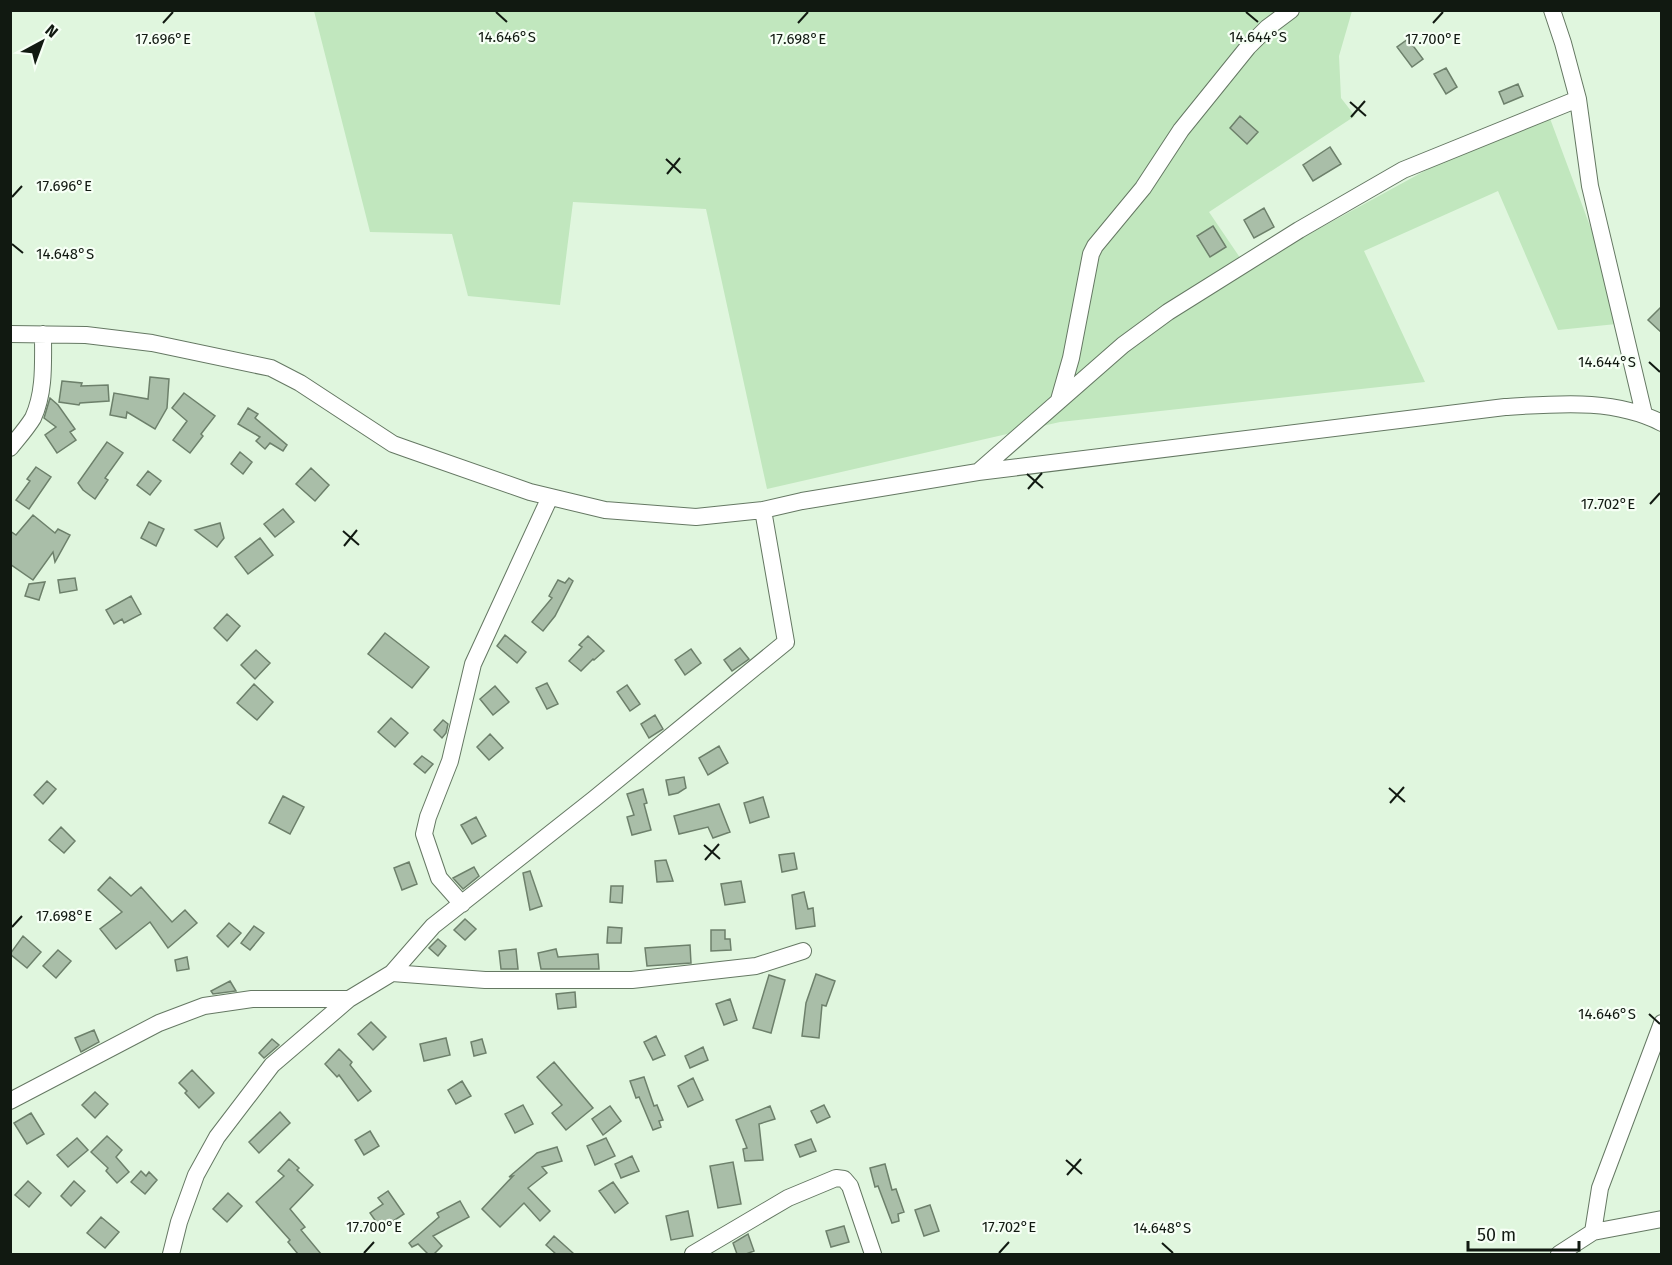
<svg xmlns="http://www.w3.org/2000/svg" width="1672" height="1265" font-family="'Fira Sans',sans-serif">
  <rect width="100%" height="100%" fill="#e0f6de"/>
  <path fill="#c1e7be" d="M314 11H1352L1339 56 1341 98 1355 116 1209 212 1247 268 1545 105 1626 323 1558 330 1498 191 1364 251 1425 382 1060 422 767 489 706 209 573 202 560 305 468 296 452 234 370 232Z"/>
  <path fill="#a9bea8" stroke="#6d806b" stroke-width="1.5" d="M1408 39 1423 59 1412 67 1397 47Z
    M1446 68 1457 87 1446 94 1434 74Z
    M1518 84 1523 96 1504 104 1499 92Z
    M1240 116 1258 132 1247 144 1230 128Z
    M1330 147 1341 164 1313 181 1303 165Z
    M1264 208 1274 227 1254 238 1244 220Z
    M1213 226 1226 247 1210 257 1197 236Z
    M1662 306V333L1648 320Z
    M150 377 169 379 167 408 155 429 127 412 126 418 110 415 114 393 148 399Z
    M62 381 82 383 81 386 108 385 109 401 80 403 79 405 59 402Z
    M184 393 215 416 201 434 203 436 190 453 173 440 187 421 172 408Z
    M50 398 58 405 75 429 70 432 76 440 57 453 45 435 56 427 44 418Z
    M248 408 258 414 255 418 287 445 283 451 270 443 265 449 256 441 260 437 238 424Z
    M107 442 123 453 105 478 108 480 95 499 83 490 78 483Z
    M240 452 252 462 243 474 231 464Z
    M36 467 51 477 29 509 16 500 30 481 27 479Z
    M311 468 329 485 315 501 296 484Z
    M148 471 161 481 150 495 137 485Z
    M283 509 294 522 275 537 264 524Z
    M33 515 55 533 58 529 70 535 55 562 53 552 33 580 10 564V531L16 535Z
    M149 522 164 529 156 546 141 538Z
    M220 523 224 538 217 547 195 530Z
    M260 538 273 555 248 574 235 557Z
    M75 578 77 590 60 593 58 580Z
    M569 578 573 581 555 616 543 631 532 622 552 598 549 596 558 580 565 583Z
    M45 582 39 600 25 596 29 584Z
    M131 596 141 614 124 623 122 619 114 624 106 610Z
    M227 614 240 626 227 641 214 628Z
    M385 633 429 667 412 688 368 654Z
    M505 635 526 652 517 663 497 646Z
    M588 636 604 651 594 660 593 659 581 671 569 661 582 647 579 645Z
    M740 648 749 659 732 671 724 660Z
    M691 649 701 663 685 675 675 660Z
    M256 650 270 663 255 679 241 665Z
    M547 683 558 704 547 709 536 688Z
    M254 684 273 702 257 720 237 703Z
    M627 685 640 704 630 711 617 692Z
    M495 686 509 702 493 715 480 699Z
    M655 715 663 729 649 738 641 724Z
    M391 718 408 733 395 747 378 732Z
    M443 720 448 724 446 733 442 738 434 730Z
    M490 734 503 748 489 760 477 747Z
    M719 746 728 763 708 775 699 758Z
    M422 756 433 764 425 773 414 764Z
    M684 777 686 788 678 793 669 795 666 780Z
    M47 781 56 789 43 804 34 795Z
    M643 789 647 803 644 804 651 830 632 835 627 817 634 815 627 794Z
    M283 796 304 807 290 834 269 823Z
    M763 797 769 817 750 823 744 803Z
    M719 804 730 832 713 838 708 827 679 834 674 816Z
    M476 817 486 836 472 844 461 825Z
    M61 827 75 841 64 853 49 840Z
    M794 853 797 869 782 872 779 855Z
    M666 860 673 881 657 882 655 861Z
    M409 862 417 884 402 890 394 868Z
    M474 867 479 876 463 889 453 878Z
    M530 871 542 906 530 910 523 873Z
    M110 877 131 896 141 887 172 922 185 910 197 923 168 948 150 922 116 949 100 929 122 912 98 890Z
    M741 881 745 902 725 905 721 884Z
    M611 886H623L622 903 610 902Z
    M804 892 808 909 813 908 815 926 796 929 792 895Z
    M465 919 476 929 465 940 454 930Z
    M229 923 241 933 228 947 217 936Z
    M254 926 264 933 250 950 241 943Z
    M608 927 622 928 621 943H607Z
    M711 930H725V939H730L731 950 711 951Z
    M23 936 41 952 27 968 10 954Z
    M438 939 446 946 438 956 429 948Z
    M690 945 691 963 647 966 645 948Z
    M516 949 518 969H501L499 951Z
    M556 949 558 957 598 954 599 969H541L538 953Z
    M58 950 71 961 56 978 43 966Z
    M187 957 189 969 177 971 175 960Z
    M816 974 835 981 826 1006 822 1005 819 1038 802 1036 806 1003Z
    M769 975 785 980 771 1033 753 1028Z
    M230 981 236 991 213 994 211 991Z
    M575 992 576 1007 558 1009 556 994Z
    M730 999 737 1020 724 1025 716 1004Z
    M371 1022 386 1037 373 1050 358 1034Z
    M94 1030 99 1042 81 1052 75 1038Z
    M656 1036 665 1055 653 1060 644 1042Z
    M446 1038 450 1055 424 1061 420 1044Z
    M272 1039 279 1045 264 1058 259 1053Z
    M482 1039 486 1053 474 1056 471 1042Z
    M703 1047 708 1060 690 1068 685 1056Z
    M339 1049 352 1062 350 1065 371 1091 358 1101 339 1075 337 1077 325 1064Z
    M554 1062 593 1108 566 1130 552 1113 562 1105 537 1077Z
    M192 1070 214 1093 199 1108 185 1093 187 1091 179 1083Z
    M644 1077 654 1106 657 1105 663 1120 659 1121 661 1127 653 1130 639 1097 636 1098 630 1081Z
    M693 1078 703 1100 688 1107 678 1086Z
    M462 1081 471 1096 456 1104 448 1090Z
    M95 1092 108 1104 95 1118 82 1105Z
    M523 1105 533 1124 515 1133 505 1114Z
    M824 1105 830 1117 817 1123 811 1111Z
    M610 1106 621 1121 603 1135 592 1119Z
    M770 1106 775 1119 759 1124 763 1160 745 1161 743 1149 747 1148 736 1120Z
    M280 1112 290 1123 259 1153 249 1142Z
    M31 1113 44 1134 27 1144 14 1123Z
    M370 1131 379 1146 364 1155 355 1140Z
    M107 1136 122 1150 116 1157 129 1172 117 1183 106 1171 108 1168 91 1152Z
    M77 1138 88 1150 68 1167 57 1155Z
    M606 1138 615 1156 595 1165 587 1146Z
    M811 1139 816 1151 800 1157 795 1145Z
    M557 1147 562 1161 542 1167 547 1173 528 1188 550 1211 540 1221 524 1203 500 1227 482 1209 513 1176 509 1177 537 1153Z
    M632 1156 639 1171 621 1178 615 1164Z
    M289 1159 299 1168 297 1170 313 1185 290 1209 305 1227 301 1230 321 1254H298L288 1242 290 1240 256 1202 284 1176 278 1171Z
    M733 1162 741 1204 718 1208 710 1166Z
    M885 1164 892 1190 896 1189 904 1212 898 1214 899 1221 892 1223 878 1186 875 1187 870 1168Z
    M141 1171 146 1176 149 1172 157 1180 145 1194 131 1182Z
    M28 1181 41 1193 29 1207 15 1195Z
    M74 1181 85 1191 71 1206 61 1196Z
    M613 1182 628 1203 615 1213 599 1191Z
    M388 1191 404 1214 381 1229 370 1213 383 1204 378 1198Z
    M228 1193 242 1206 227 1222 213 1209Z
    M460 1201 469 1217 433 1236 442 1246 434 1254H428L418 1244 412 1247 409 1243 439 1217 437 1213Z
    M930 1205 939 1231 924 1236 915 1210Z
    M688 1211 693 1236 671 1240 666 1216Z
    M101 1217 119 1232 105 1248 87 1233Z
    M844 1226 849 1242 831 1247 826 1231Z
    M748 1234 754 1251 746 1254H737L733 1243Z
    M554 1236 574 1254H556L546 1245Z"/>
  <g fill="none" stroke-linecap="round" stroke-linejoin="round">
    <defs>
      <path id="minor" d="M1552 10 1563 43 1578 99 1590 186 1644 414
        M10 334 86 335 152 343 271 368 300 383 393 444 407 449 530 492 605 510 696 517 763 510 802 501 978 472 1505 407C1557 404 1613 398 1662 423
        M1059 400 1071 358 1091 254 1095 246 1143 188 1181 130 1248 47 1267 28 1291 10
        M10 448C18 438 27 428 33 418 45 392 43 362 43 334
        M978 472 1123 345 1168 312 1299 230 1403 170 1578 99
        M462 904 439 878 424 834 428 817 450 761 473 664 550 497
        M392 973 433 926 594 799 786 642 763 510
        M1662 1023 1600 1188 1593 1232 1662 1219
        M10 1101 159 1023 204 1006 252 999H349L392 973 485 980H632L756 966 803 951
        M171 1254 179 1222 196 1175 217 1137 272 1065 349 999
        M693 1254 788 1198 836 1178 844 1179 850 1186 873 1254
        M1559 1254 1593 1232"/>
    </defs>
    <use href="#minor" stroke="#657863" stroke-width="18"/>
    <use href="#minor" stroke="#fff" stroke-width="16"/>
  </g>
  <path fill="none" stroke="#111911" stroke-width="2" d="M496 12 507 22M1246 12 1258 22M163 23 173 12M798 23 808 12M1433 23 1443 12M1350 102 1366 116M1351 117 1365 101M666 159 681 173M667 174 680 158M12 197 22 186M12 244 23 253M1649 362 1660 372M1027 474 1043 488M1028 489 1042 473M1650 504 1660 493M343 531 359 545M344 546 357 530M1389 788 1405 802M1390 803 1404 787M704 845 720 859M705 860 719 844M12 927 22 916M1649 1014 1660 1024M1066 1160 1082 1174M1067 1175 1081 1159M1162 1243 1173 1253M364 1253 374 1242M999 1253 1009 1242"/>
  <g font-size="15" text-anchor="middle" fill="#111911" stroke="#f6fff5" stroke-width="4.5" stroke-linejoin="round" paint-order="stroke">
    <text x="507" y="42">14.646°S</text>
    <text x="1258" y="42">14.644°S</text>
    <text x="798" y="44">17.698°E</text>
    <text x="1433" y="44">17.700°E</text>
    <text x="163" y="44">17.696°E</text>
    <text x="64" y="191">17.696°E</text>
    <text x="65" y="259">14.648°S</text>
    <text x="1607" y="367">14.644°S</text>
    <text x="1608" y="509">17.702°E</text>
    <text x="64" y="921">17.698°E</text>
    <text x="1607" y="1019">14.646°S</text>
    <text x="374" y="1232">17.700°E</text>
    <text x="1009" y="1232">17.702°E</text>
    <text x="1162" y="1233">14.648°S</text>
  </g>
  <rect width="1672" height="1265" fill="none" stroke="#111911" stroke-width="24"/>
  <g transform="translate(42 42) rotate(41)" stroke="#f6fff5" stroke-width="4.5" paint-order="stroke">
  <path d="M0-4.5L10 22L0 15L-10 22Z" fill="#111911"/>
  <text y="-9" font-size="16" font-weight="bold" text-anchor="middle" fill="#111911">N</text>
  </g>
  <path d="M1468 1241v9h111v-9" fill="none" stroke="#111911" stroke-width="3"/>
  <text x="1477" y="1241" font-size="18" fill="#111911" stroke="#f6fff5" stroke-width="4.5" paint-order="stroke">50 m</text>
</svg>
